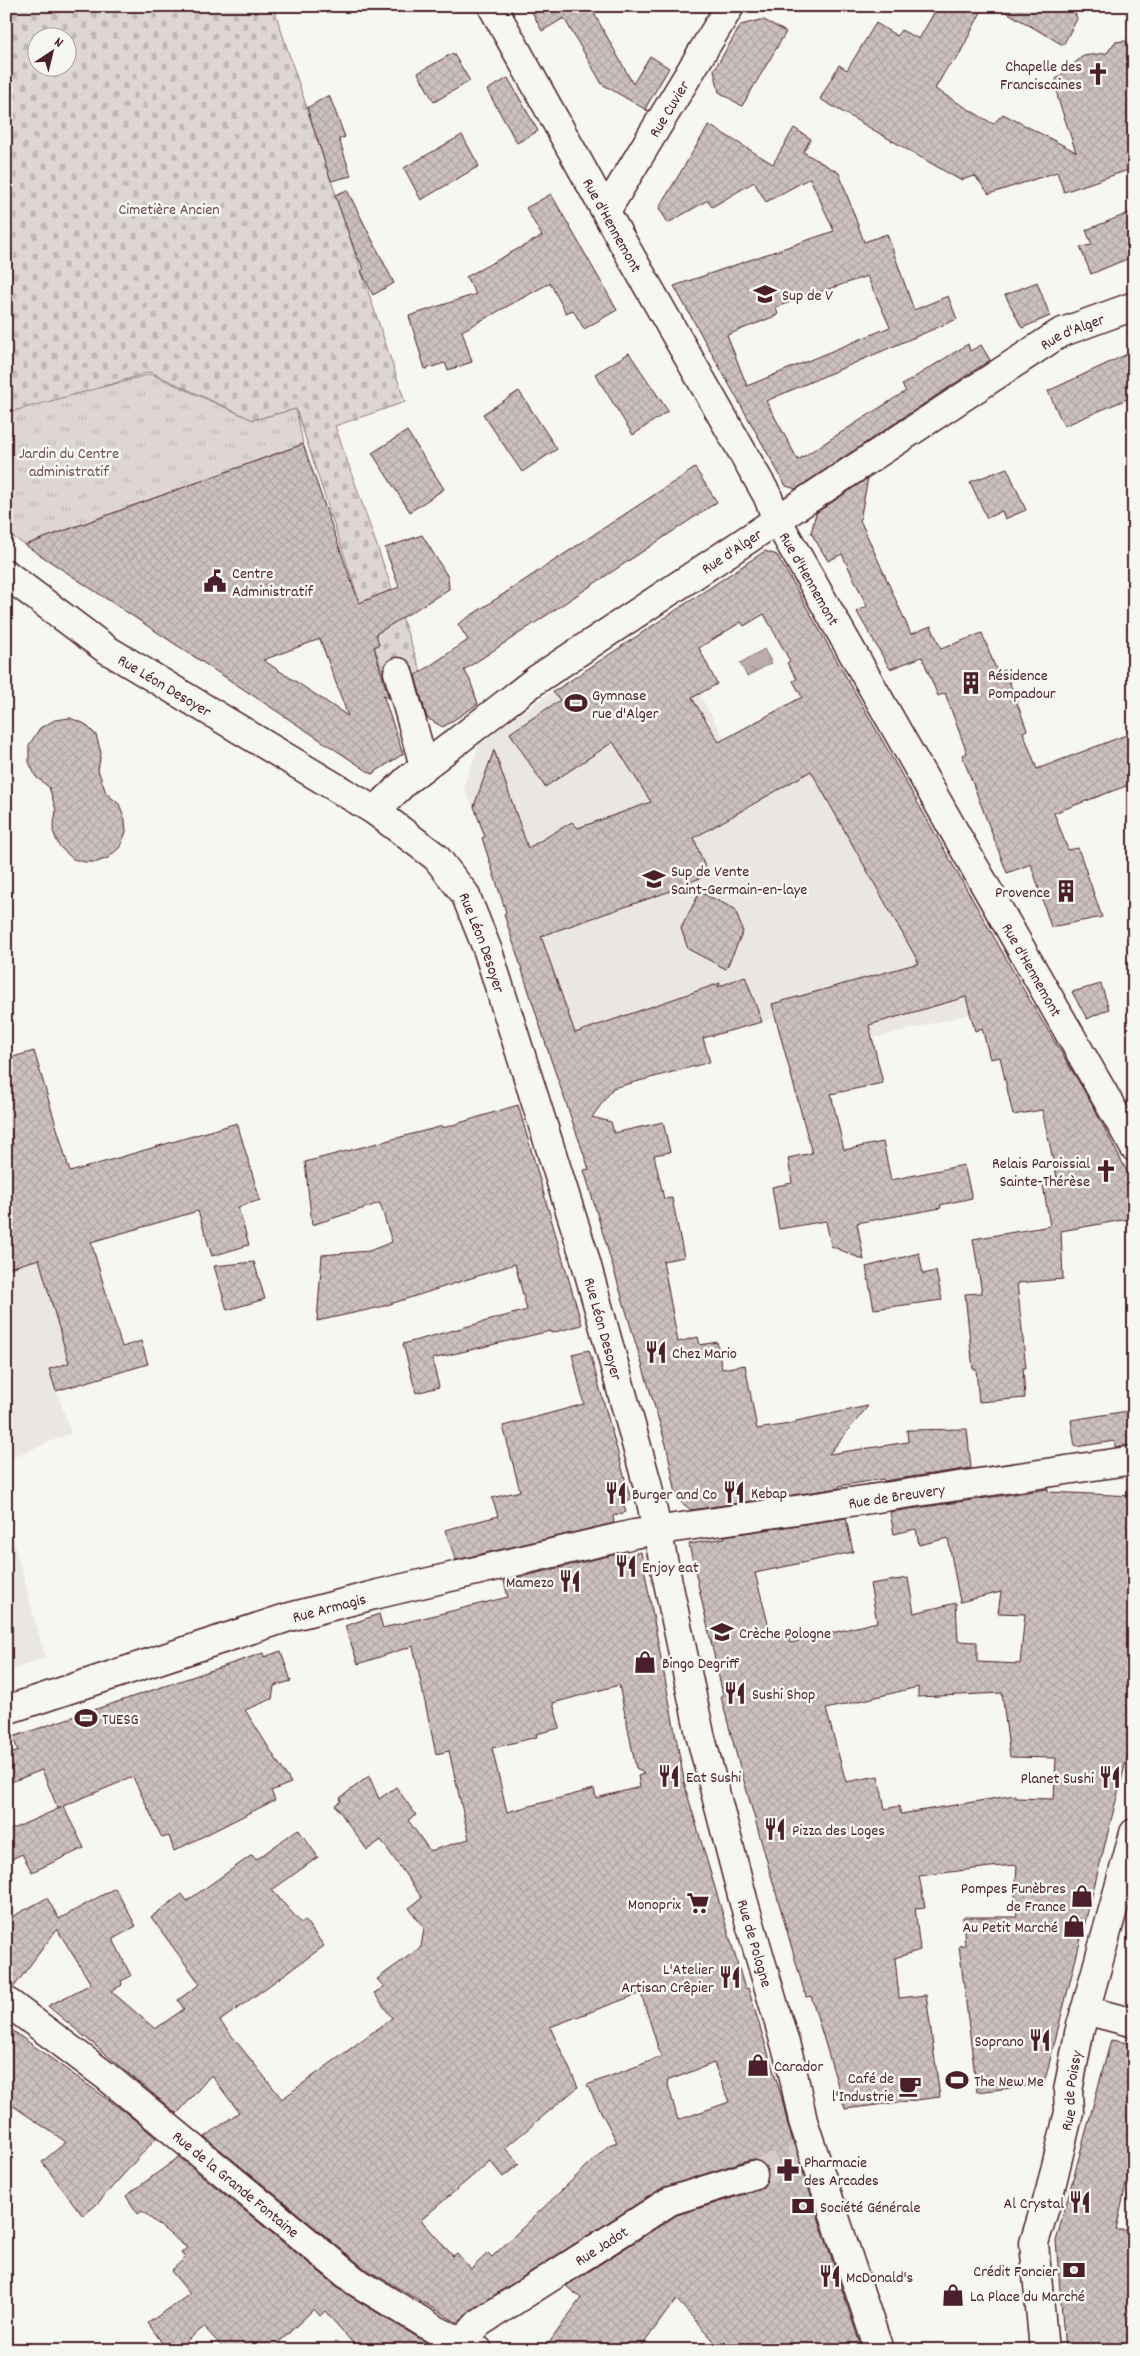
<svg xmlns="http://www.w3.org/2000/svg" width="1140" height="2356" font-family="Dekko,sans-serif">
  <defs>
    <pattern id="cemetery-stones" width="16" height="16" patternUnits="userSpaceOnUse" patternTransform="scale(1.25)"><rect width="16" height="16" fill="#ddd6d5"/><path d="M2 7V4a2 2 0 0 1 4 0v3zM10 15v-3a2 2 0 0 1 4 0v3z" fill="#bfb7b7"/></pattern>
    <pattern id="park-tufts" width="24" height="20" patternUnits="userSpaceOnUse" patternTransform="scale(1.25)"><rect width="24" height="20" fill="#ddd6d5"/><path d="M3 7l-1-3M5 7V3M7 7l1-3M15 17l-1-3M17 17v-4M19 17l1-3" fill="none" stroke="#bfb7b7"/></pattern>
    <pattern id="water-ripples" width="26" height="14" patternUnits="userSpaceOnUse" patternTransform="scale(1.25)"><rect width="26" height="14" fill="#bbadae"/><path d="M2 4q2-2 4 0t4 0M15 11q2-2 4 0t4 0" fill="none" stroke="#9a8c8e"/></pattern>
    <pattern id="building-cross-hatch" width="8" height="8" patternUnits="userSpaceOnUse" patternTransform="scale(1.25)"><rect width="8" height="8" fill="#ccc1c0"/><path d="M0 0l8 8M0 8l8-8" fill="none" stroke="#b1a5a5"/></pattern>
  </defs>
  <rect width="100%" height="100%" fill="#f6f6f2"/>
  <filter id="ink" filterUnits="userSpaceOnUse"><feTurbulence type="fractalNoise" baseFrequency=".02" numOctaves="2"/><feDisplacementMap in="SourceGraphic" scale="10" xChannelSelector="R" yChannelSelector="G"/><feConvolveMatrix kernelMatrix="1 2 1 2 8 2 1 2 1" color-interpolation-filters="sRGB"/></filter>
  <g filter="url(#ink)">
    <path fill="#e9e6e3" d="M648 629 699 694 736 759 844 673 1029 999 787 1060 775 1018 559 1078 485 837 464 786 481 739Z
      M6 1173 23 1199 69 1363 49 1369 71 1433 6 1460Z
      M6 1512 45 1658 6 1672Z"/>
    <path fill="url(#cemetery-stones)" stroke="#947a80" fill-rule="evenodd" d="M6 6H273L405 402 335 426 421 672 413 677 410 669 384 676 296 409 253 420 150 372 6 417ZM38 38H68V68H38Z"/>
    <path fill="url(#park-tufts)" stroke="#947a80" d="M151 374 253 420 296 409 303 444 25 545 6 532V413Z"/>
    <path fill="url(#water-ripples)" stroke="#8e747a" d="M764 649 772 663 747 676 740 663Z"/>
    <path fill="url(#building-cross-hatch)" stroke="#4a1f2b" fill-rule="evenodd" d="M529 6H590L633 84 650 56 669 68 646 107 648 111 602 84 564 18 542 31Z
      M938 6H984L957 59 948 66 935 89 993 124 1003 114 1076 152 1058 99 1056 79 1083 56 1107 53 1115 42 1125 41 1134 48V168L1064 192 1057 172 989 194 975 176 960 180 820 99 839 65 847 70 876 23 897 36 901 30 919 39Z
      M996 6H1073L1077 19 1063 45Z
      M760 20H764L786 32 742 106 719 92 714 70 741 25Z
      M453 53 470 81 434 102 418 73Z
      M508 78 538 131 517 143 487 90Z
      M329 95 345 137 339 139 351 176 331 181 307 108Z
      M709 125 773 164 794 128 811 139 803 152 839 173 864 242 887 234 914 310 948 296 957 319 766 401 798 460 906 391 902 385 968 344 970 351 981 345 990 360 796 489 786 486 674 286 834 231 810 178 766 202 754 182 712 207 708 200 668 223 659 208ZM867 276 890 327 747 386 727 335 778 315 776 307Z
      M462 135 479 166 421 200 404 168Z
      M347 190 394 283 373 295 361 271 364 269 355 252 335 195Z
      M551 194 617 310 584 329 573 310 566 313 550 283 462 331 472 362 448 370 445 363 425 369 409 316 476 294 466 277 542 236 526 208Z
      M1134 211V256L1091 274 1080 247 1092 245 1086 230Z
      M1037 282 1050 316 1022 328 1005 295Z
      M1134 351V396L1064 426 1048 391Z
      M629 353 668 411 633 435 595 374Z
      M519 391 557 449 522 472 483 414Z
      M407 431 444 489 410 512 372 453Z
      M303 444 359 603 399 587 385 548 422 535 448 577 449 589 376 634 379 645 374 647 389 699 383 695 403 754 372 774 25 545ZM320 639 348 716 263 660Z
      M695 468 717 502 464 670 470 680 478 704 443 727 427 718 415 676 468 640 458 624Z
      M1007 468 1026 510 1005 519 1002 511 987 518 970 482Z
      M868 478 860 520 911 634 931 626 941 649 982 633 997 672 1005 670 1027 730 1023 732 1037 769 1134 732V783L1054 813 1068 850 1078 848 1102 917 1051 927 1031 864 1007 873 962 755 967 753 945 693 938 696 922 657 890 669 857 612 867 606 842 554 828 561 811 533 816 513Z
      M765 551 777 555 1029 999 1088 1097 1134 1185V1218L1061 1231 1063 1279 1017 1283 1026 1368H1023L1025 1398 979 1402 976 1369H973L965 1294 982 1293 973 1239 1050 1226 1043 1185 1058 1182 1042 1110 1013 1115 1000 1057 990 1059 982 1028 975 1031 966 997 869 1025 883 1083 831 1094 844 1150 883 1142 891 1180 964 1165 972 1198 940 1205 941 1208 857 1223 864 1260 831 1246 826 1221 779 1229 772 1187 792 1183 788 1158 812 1153 772 1004 919 963 811 771 694 838 708 875 685 884 688 885 541 936 575 1033 720 983 718 987 745 976 762 1022 703 1038 710 1062 613 1088 592 1117 611 1122 614 1133 663 1122 670 1152 654 1155 664 1199 672 1198 684 1257 663 1261 678 1342 698 1337 700 1345 717 1342 722 1369 745 1365 757 1429 796 1423V1421L868 1406 829 1454 908 1442 907 1430 967 1429 971 1468 884 1481 883 1479 839 1486 840 1488 691 1510 677 1499 667 1448 584 1170 589 1169 550 1057 504 914 506 912 482 838 485 837 474 806 494 750 528 848 572 822 578 828 651 802 613 742 545 787 510 733 560 700 553 692ZM764 614 790 661 787 663 797 679 793 681 802 697 719 742 692 698 717 684 699 648 741 622 744 626Z
      M70 718 85 724 96 735 101 753 98 770 106 793 119 804 125 820 126 832 120 847 108 858 97 862H85L73 859 59 846 53 831 56 810 49 787 36 777 29 762V745L40 728 55 720Z
      M700 892 735 909 743 932 726 969 688 949 681 928Z
      M1101 984 1109 1009 1087 1019 1072 992Z
      M34 1051 70 1172 237 1123 260 1200 238 1207 249 1245 212 1256 198 1211 91 1242 122 1347 141 1341 148 1364 56 1391 49 1369 69 1363 39 1259 6 1269V1059Z
      M518 1105 582 1325 551 1333 550 1331 432 1359 439 1387 416 1393 403 1344 527 1310 515 1264 381 1307 317 1321 322 1255 369 1251 392 1242 380 1203 312 1225 305 1162 443 1126V1128Z
      M919 1253 923 1274 936 1271 942 1300 874 1309 866 1267Z
      M254 1262 265 1299 227 1310 214 1266Z
      M589 1350 631 1500 623 1502 626 1512 613 1516 614 1523 456 1560 445 1530 498 1516 492 1498 520 1491 503 1426 584 1404 572 1354Z
      M1134 1410V1445L1115 1447V1441L1075 1447 1071 1420Z
      M1048 1489V1492L1134 1496V1730L1044 2084 977 2092 959 1946 965 1945 963 1917H1017L1015 1895 1017 1865 990 1867 919 1876 925 1907 915 1908 920 1950 895 1958 899 1998 926 1995 940 2097 845 2109 811 1996 806 1997 803 1987 736 1753 721 1697 723 1695 689 1544 725 1538 724 1536 846 1518 853 1552 755 1573 771 1635 787 1631 790 1643 877 1622 870 1584 908 1578 914 1613 956 1603 958 1641 977 1642V1662L1020 1664 1025 1614 998 1613 1001 1592 960 1602 948 1538 919 1545 916 1529 894 1534 890 1512ZM918 1687V1697L1002 1693 1010 1757 1056 1758 1054 1799 1015 1798V1795L901 1814 899 1806 885 1809 878 1776 846 1782 826 1709Z
      M641 1552 686 1790 745 1989 748 1988 782 2098 788 2126 862 2350H722L676 2299 639 2350H544L581 2298 566 2286 677 2215 758 2190 764 2186 768 2179V2171L763 2163 756 2160H748L662 2188 471 2310 458 2323 364 2268 205 2137 239 2112 211 2075 177 2114 48 2006 91 1984 57 1929 13 1988 6 1986V1920L47 1898 59 1919 115 1888 136 1926 113 1939 131 1976 121 1981 122 1985 111 1991 155 2029 184 2009 178 2000 200 1984 151 1917 182 1894 187 1901 252 1855 256 1860 298 1829 318 1857 272 1890 301 1923 305 1920 324 1946 220 2021 282 2099 392 2018 374 1993 384 1987 377 1979 421 1947 424 1928 409 1908 422 1898 381 1840 367 1850 335 1805 341 1801 340 1798 369 1776 379 1799 396 1787 416 1815 408 1820 430 1851 469 1839 449 1751 436 1754 413 1646 358 1664 345 1626 379 1614 383 1628 508 1597 504 1581 621 1553V1557ZM619 1685 636 1768 644 1774 638 1776 640 1787 596 1798 594 1789 507 1812 492 1748 537 1737 536 1734 560 1728 553 1703ZM641 1993 661 2057 587 2085 617 2142 609 2145 492 2257 488 2253 471 2269 457 2253 453 2256 421 2220 490 2161 503 2177 519 2164 505 2148 578 2087 550 2027ZM714 2063 729 2102 678 2120 667 2081Z
      M281 1651 291 1681 274 1686 272 1699 245 1710 291 1783 271 1791 275 1800 174 1851 169 1836 162 1838 133 1777 63 1806 84 1848 32 1872 22 1854 6 1862V1832L62 1807 58 1809 42 1770 6 1784V1756L18 1751 13 1737 263 1653 264 1657Z
      M6 2026 124 2111 156 2138 97 2204 83 2216 42 2162 66 2142 6 2101Z
      M1111 2040 1134 2044V2187L1126 2185 1116 2230H1130L1128 2274 1134 2273V2350H1065L1056 2241Z
      M179 2157 345 2293 427 2343 417 2350H359L325 2311 320 2316 314 2309 271 2350H225L204 2327 175 2350H167L148 2323 190 2294 171 2271 185 2258 181 2253 187 2248 142 2211 138 2214 126 2196Z"/>
    <g fill="none" stroke-linecap="round" stroke-linejoin="round">
      <path stroke="#d4cbca" stroke-width="28" stroke-dasharray="28 14" stroke-linecap="butt" d="M753 2175 813 2152"/>
      <defs>
        <g id="minor">
          <path id="s1" d="M492 6 622 241 767 495 777 520 1134 1147"/>
          <path id="s2" d="M606 211 730 6"/>
          <path id="s3" d="M6 574 106 649 375 811 436 857 465 894 488 951 583 1252 647 1483 700 1734 744 1903 791 2064 803 2121 879 2350"/>
          <path d="M398 672 424 766"/>
          <path id="s4" d="M375 811 407 780 536 680 804 502 1060 333 1134 306"/>
          <path id="s5" d="M6 1710 286 1618 378 1594 634 1534 1134 1460"/>
          <path id="s6" d="M6 2001 106 2076 355 2281 436 2330 478 2350"/>
          <path d="M1085 2010 1134 2023"/>
          <path id="s7" d="M462 2342 479 2323 670 2201 753 2175"/>
          <path id="s8" d="M1044 2350 1034 2243 1050 2191 1069 2112 1068 2091 1079 2033 1134 1833"/>
        </g>
      </defs>
      <use href="#minor" stroke="#4a1f2b" stroke-width="31"/>
      <use href="#minor" stroke="#f6f6f2" stroke-width="28"/>
    </g>
  </g>
  <defs>
    <symbol id="church-bare" viewBox="-9 -9 18 18"><path d="M-1.2-6h2.4v3.5h3.3v2.4h-3.3V6h-2.4V-.1h-3.3v-2.4h3.3Z" fill="#4a1f2b" stroke="#f6f6f2" stroke-width="2.5" paint-order="stroke"/></symbol>
    <symbol id="university-bare" viewBox="-9 -9 18 18"><path d="M0-5L7-2L0 1L-7-2ZM-4 1L0 2.5L4 1V4Q0 6-4 4Z" fill="#4a1f2b" stroke="#f6f6f2" stroke-width="2.5" paint-order="stroke"/></symbol>
    <symbol id="civic-bare" viewBox="-9 -9 18 18"><path d="M-.6-6.5H3V-4.5H.6V-3L4-1V1h2V6H-6V1h2V-1L-.6-3ZM-1.2 2.5V6h2.4V2.5Z" fill="#4a1f2b" stroke="#f6f6f2" stroke-width="2.5" paint-order="stroke"/></symbol>
    <symbol id="building-bare" viewBox="-9 -9 18 18"><path d="M-4-6H4V6H1V3H-1V6H-4ZM-2.5-4.3h1.7v1.8h-1.7ZM.8-4.3h1.7v1.8H.8ZM-2.5-1h1.7V.8h-1.7ZM.8-1h1.7V.8H.8Z" fill="#4a1f2b" stroke="#f6f6f2" stroke-width="2.5" paint-order="stroke"/></symbol>
    <symbol id="stadium-bare" viewBox="-9 -9 18 18"><path d="M0-5a6.5 5 0 1 0 0 10a6.5 5 0 1 0 0-10ZM-3.5-1.8h7v3.6h-7Z" fill="#4a1f2b" stroke="#f6f6f2" stroke-width="2.5" paint-order="stroke"/></symbol>
    <symbol id="restaurant-bare" viewBox="-9 -9 18 18"><path d="M-5-6h1v4h1v-4h1v4h1v-4h1v5L-1.5 .5V6h-2V.5L-5-1ZM5-6V6H3V1.5H1.5Q1.5-4 5-6Z" fill="#4a1f2b" stroke="#f6f6f2" stroke-width="2.5" paint-order="stroke"/></symbol>
    <symbol id="school-bare" viewBox="-9 -9 18 18"><path d="M0-5L7-2L0 1L-7-2ZM-4 1L0 2.5L4 1V4Q0 6-4 4Z" fill="#4a1f2b" stroke="#f6f6f2" stroke-width="2.5" paint-order="stroke"/></symbol>
    <symbol id="shop-bare" viewBox="-9 -9 18 18"><path d="M-5-2.5h2.3a2.7 3.5 0 0 1 5.4 0H5L5.5 6h-11ZM-1.5-2.5h3a1.5 2.3 0 0 0-3 0Z" fill="#4a1f2b" stroke="#f6f6f2" stroke-width="2.5" paint-order="stroke"/></symbol>
    <symbol id="supermarket-bare" viewBox="-9 -9 18 18"><path d="M-6-5.5h2.5l.6 2H6L4.5 2H-2.5L-4.4-4H-6ZM-1.5 3.2a1.3 1.3 0 1 0 .1 0ZM3 3.2a1.3 1.3 0 1 0 .1 0Z" fill="#4a1f2b" stroke="#f6f6f2" stroke-width="2.5" paint-order="stroke"/></symbol>
    <symbol id="cafe-bare" viewBox="-9 -9 18 18"><path d="M-5.5-4.5H6V0H3Q3 3.5 0 3.5H-2.5Q-5.5 3.5-5.5 0ZM3-3.2v2h1.7v-2ZM-6 4.5H4V6H-6Z" fill="#4a1f2b" stroke="#f6f6f2" stroke-width="2.5" paint-order="stroke"/></symbol>
    <symbol id="pharmacy-bare" viewBox="-9 -9 18 18"><path d="M-2-6h4v4h4v4h-4v4h-4v-4h-4v-4h4Z" fill="#4a1f2b" stroke="#f6f6f2" stroke-width="2.5" paint-order="stroke"/></symbol>
    <symbol id="bank-bare" viewBox="-9 -9 18 18"><path d="M-6-4H6V4H-6ZM0-2.3a2.3 2.3 0 1 0 0 4.6a2.3 2.3 0 1 0 0-4.6Z" fill="#4a1f2b" stroke="#f6f6f2" stroke-width="2.5" paint-order="stroke"/></symbol>
  </defs>
  <g fill-rule="evenodd">
    <use href="#church-bare" x="1082" y="58" width="32" height="32"/>
    <use href="#university-bare" x="749" y="278" width="32" height="32"/>
    <use href="#civic-bare" x="199" y="565" width="32" height="32"/>
    <use href="#building-bare" x="955" y="667" width="32" height="32"/>
    <use href="#stadium-bare" x="560" y="687" width="32" height="32"/>
    <use href="#university-bare" x="638" y="863" width="32" height="32"/>
    <use href="#building-bare" x="1050" y="875" width="32" height="32"/>
    <use href="#church-bare" x="1090" y="1155" width="32" height="32"/>
    <use href="#restaurant-bare" x="640" y="1336" width="32" height="32"/>
    <use href="#restaurant-bare" x="718" y="1476" width="32" height="32"/>
    <use href="#restaurant-bare" x="600" y="1477" width="32" height="32"/>
    <use href="#restaurant-bare" x="610" y="1550" width="32" height="32"/>
    <use href="#restaurant-bare" x="554" y="1565" width="32" height="32"/>
    <use href="#school-bare" x="706" y="1616" width="32" height="32"/>
    <use href="#shop-bare" x="629" y="1646" width="32" height="32"/>
    <use href="#restaurant-bare" x="719" y="1677" width="32" height="32"/>
    <use href="#stadium-bare" x="70" y="1702" width="32" height="32"/>
    <use href="#restaurant-bare" x="653" y="1760" width="32" height="32"/>
    <use href="#restaurant-bare" x="1094" y="1761" width="32" height="32"/>
    <use href="#restaurant-bare" x="759" y="1813" width="32" height="32"/>
    <use href="#shop-bare" x="1066" y="1880" width="32" height="32"/>
    <use href="#supermarket-bare" x="682" y="1887" width="32" height="32"/>
    <use href="#shop-bare" x="1058" y="1910" width="32" height="32"/>
    <use href="#restaurant-bare" x="714" y="1961" width="32" height="32"/>
    <use href="#restaurant-bare" x="1024" y="2024" width="32" height="32"/>
    <use href="#shop-bare" x="742" y="2049" width="32" height="32"/>
    <use href="#stadium-bare" x="941" y="2064" width="32" height="32"/>
    <use href="#cafe-bare" x="894" y="2070" width="32" height="32"/>
    <use href="#pharmacy-bare" x="772" y="2154" width="32" height="32"/>
    <use href="#restaurant-bare" x="1064" y="2186" width="32" height="32"/>
    <use href="#bank-bare" x="787" y="2190" width="32" height="32"/>
    <use href="#bank-bare" x="1058" y="2254" width="32" height="32"/>
    <use href="#restaurant-bare" x="814" y="2260" width="32" height="32"/>
    <use href="#shop-bare" x="937" y="2279" width="32" height="32"/>
  </g>
  <g text-anchor="middle" stroke-width="5" stroke-linejoin="round" paint-order="stroke">
    <g font-size="16" fill="#4a1f2b" stroke="#f6f6f2" text-anchor="start">
      <text x="1082" y="71" text-anchor="end">Chapelle des<tspan x="1082" dy="18">Franciscaines</tspan></text>
      <text x="782" y="300">Sup de V</text>
      <text x="232" y="578">Centre<tspan x="232" dy="18">Administratif</tspan></text>
      <text x="988" y="680">Résidence<tspan x="988" dy="18">Pompadour</tspan></text>
      <text x="592" y="700">Gymnase<tspan x="592" dy="18">rue d'Alger</tspan></text>
      <text x="671" y="876">Sup de Vente<tspan x="671" dy="18">Saint-Germain-en-laye</tspan></text>
      <text x="1050" y="897" text-anchor="end">Provence</text>
      <text x="1090" y="1168" text-anchor="end">Relais Paroissial<tspan x="1090" dy="18">Sainte-Thérèse</tspan></text>
      <text x="672" y="1358">Chez Mario</text>
      <text x="751" y="1498">Kebap</text>
      <text x="632" y="1499">Burger and Co</text>
      <text x="642" y="1572">Enjoy eat</text>
      <text x="554" y="1587" text-anchor="end">Mamezo</text>
      <text x="739" y="1638">Crèche Pologne</text>
      <text x="662" y="1668">Bingo Degriff</text>
      <text x="752" y="1699">Sushi Shop</text>
      <text x="102" y="1724">TUESG</text>
      <text x="686" y="1782">Eat Sushi</text>
      <text x="1094" y="1783" text-anchor="end">Planet Sushi</text>
      <text x="792" y="1835">Pizza des Loges</text>
      <text x="1066" y="1893" text-anchor="end">Pompes Funèbres<tspan x="1066" dy="18">de France</tspan></text>
      <text x="681" y="1909" text-anchor="end">Monoprix</text>
      <text x="1058" y="1932" text-anchor="end">Au Petit Marché</text>
      <text x="714" y="1974" text-anchor="end">L'Atelier<tspan x="714" dy="18">Artisan Crêpier</tspan></text>
      <text x="1024" y="2046" text-anchor="end">Soprano</text>
      <text x="774" y="2071">Carador</text>
      <text x="894" y="2083" text-anchor="end">Café de<tspan x="894" dy="18">l'Industrie</tspan></text>
      <text x="974" y="2086">The New Me</text>
      <text x="804" y="2167">Pharmacie<tspan x="804" dy="18">des Arcades</tspan></text>
      <text x="1064" y="2208" text-anchor="end">Al Crystal</text>
      <text x="820" y="2212">Société Générale</text>
      <text x="1058" y="2276" text-anchor="end">Crédit Foncier</text>
      <text x="846" y="2282">McDonald's</text>
      <text x="970" y="2301">La Place du Marché</text>
    </g>
    <g font-size="16" fill="#4a1f2b" stroke="#f6f6f2">
      <text dy="6" stroke="none"><textPath href="#s2" startOffset="120">Rue Cuvier</textPath></text>
      <text dy="6" stroke="none"><textPath href="#s1" startOffset="250">Rue d'Hennemont</textPath></text>
      <text dy="6" stroke="none"><textPath href="#s4" startOffset="848">Rue d'Alger</textPath></text>
      <text dy="6" stroke="none"><textPath href="#s4" startOffset="442">Rue d'Alger</textPath></text>
      <text dy="6" stroke="none"><textPath href="#s1" startOffset="655">Rue d'Hennemont</textPath></text>
      <text dy="6" stroke="none"><textPath href="#s3" startOffset="194">Rue Léon Desoyer</textPath></text>
      <text dy="6" stroke="none"><textPath href="#s3" startOffset="614">Rue Léon Desoyer</textPath></text>
      <text dy="6" stroke="none"><textPath href="#s1" startOffset="1105">Rue d'Hennemont</textPath></text>
      <text dy="6" stroke="none"><textPath href="#s3" startOffset="1019">Rue Léon Desoyer</textPath></text>
      <text dy="6" stroke="none"><textPath href="#s5" startOffset="918">Rue de Breuvery</textPath></text>
      <text dy="6" stroke="none"><textPath href="#s5" startOffset="339">Rue Armagis</textPath></text>
      <text dy="6" stroke="none"><textPath href="#s3" startOffset="1652">Rue de Pologne</textPath></text>
      <text dy="6" stroke="none"><textPath href="#s8" startOffset="265">Rue de Poissy</textPath></text>
      <text dy="6" stroke="none"><textPath href="#s6" startOffset="294">Rue de la Grande Fontaine</textPath></text>
      <text dy="6" stroke="none"><textPath href="#s7" startOffset="170">Rue Jadot</textPath></text>
    </g>
    <g font-size="16" fill="#6f4d56" stroke="#f6f6f2">
      <text x="169" y="214">Cimetière Ancien</text>
      <text x="69" y="458">Jardin du Centre<tspan x="69" dy="18">administratif</tspan></text>
    </g>
  </g>
  <rect width="1140" height="2356" fill="none" stroke="#f6f6f2" stroke-width="25"/>
  <rect x="12" y="12" width="1115" height="2331" fill="none" stroke="#4a1f2b" stroke-width="2" filter="url(#ink)"/>
  <g transform="translate(52 52) rotate(35)"><circle r="24" fill="#f6f6f2" stroke="#b1a0a2"/>
  <path d="M0-4L9 19L0 12L-9 19Z" fill="#4a1f2b"/>
  <text y="-8" font-size="14" font-weight="bold" text-anchor="middle" fill="#4a1f2b">N</text>
  </g>
</svg>
